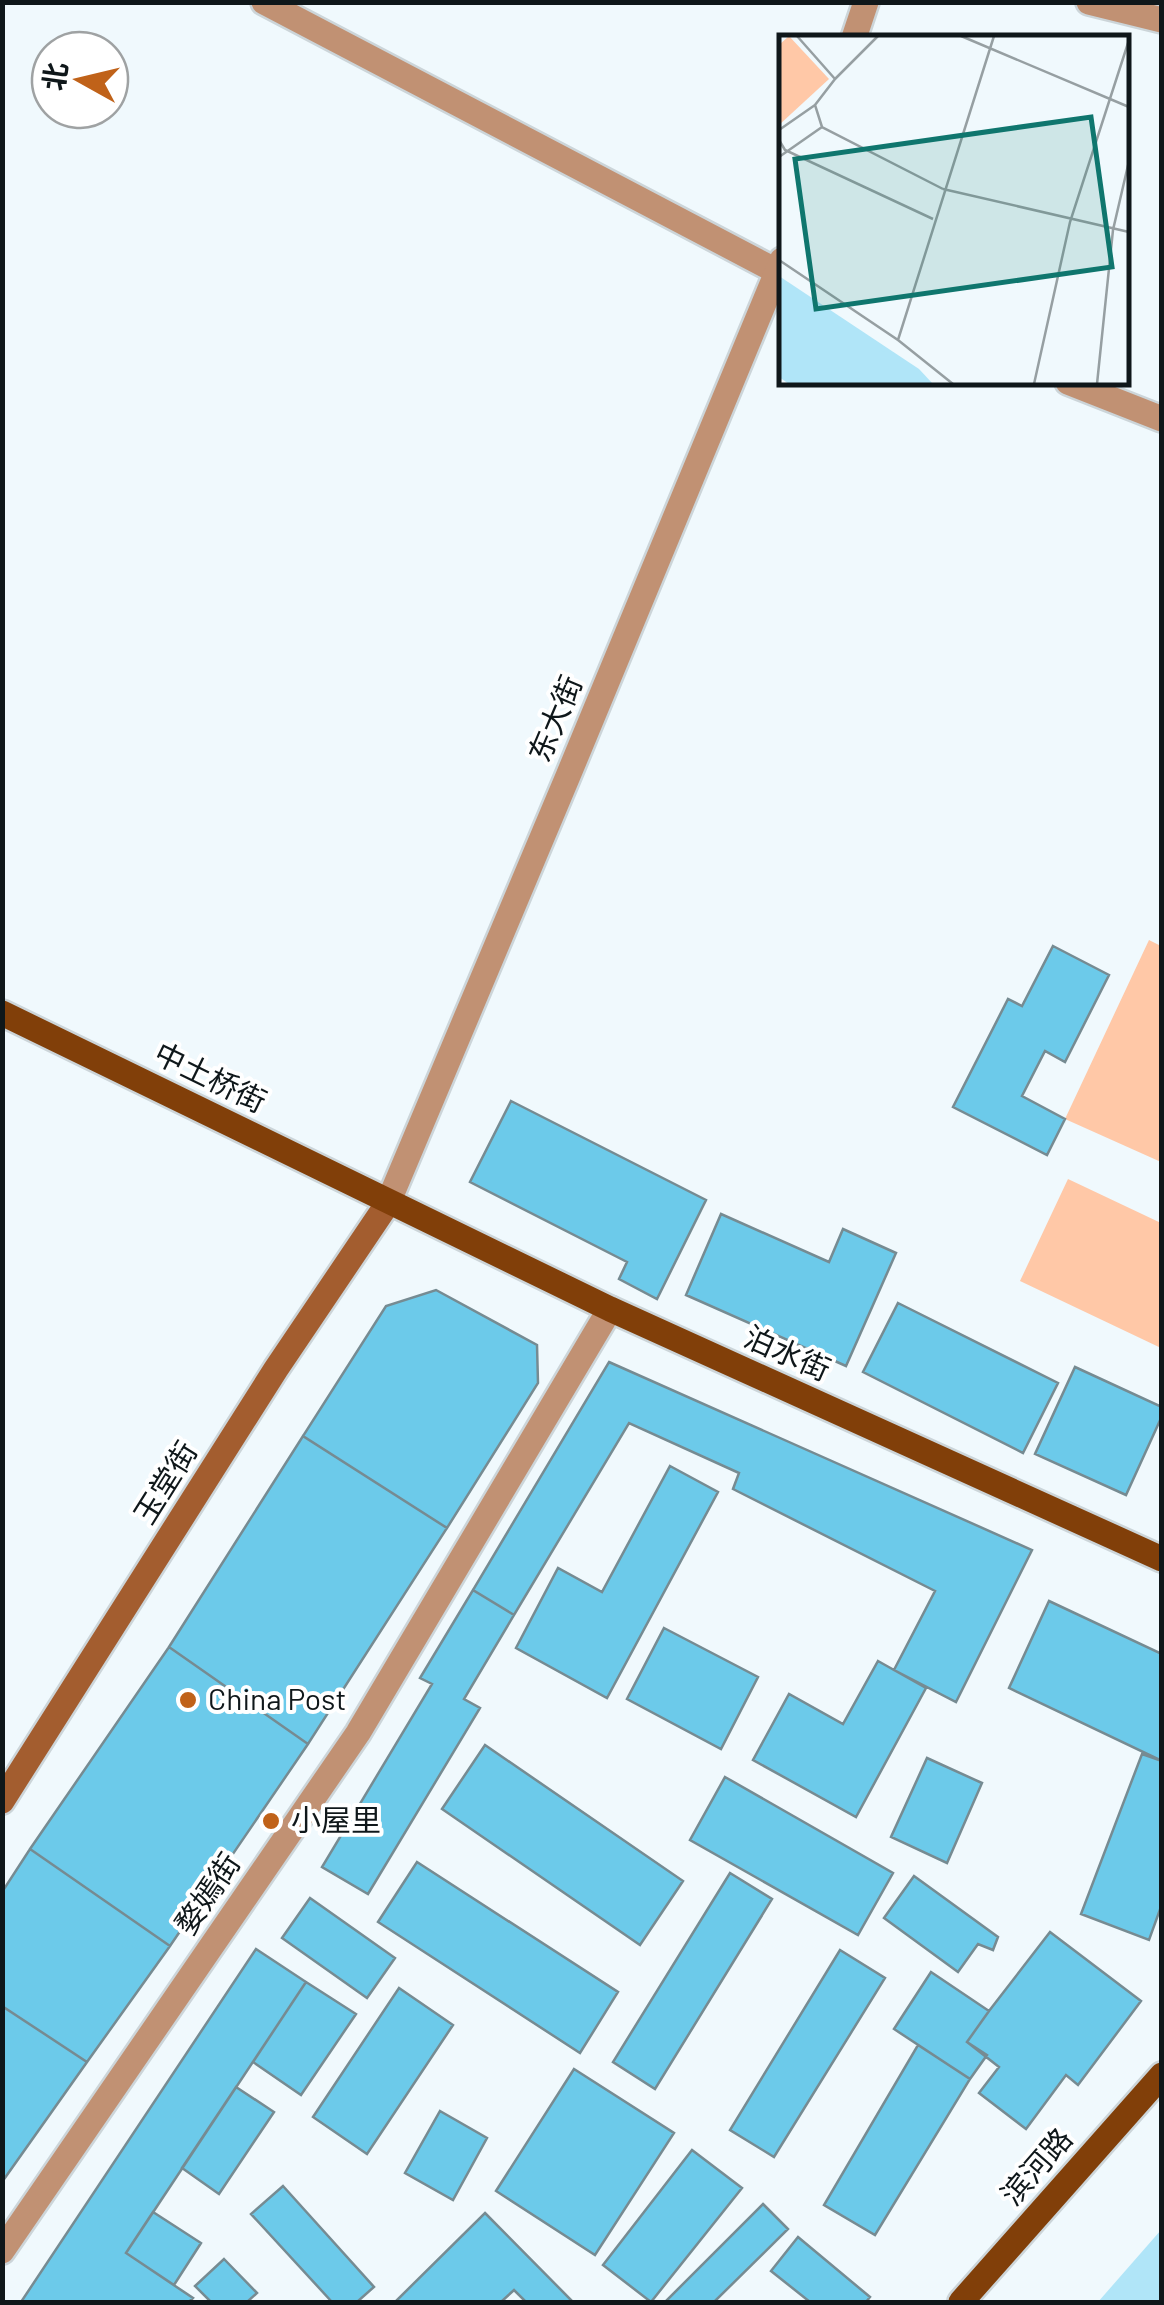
<svg xmlns="http://www.w3.org/2000/svg" width="1164" height="2305" font-family="Barlow,'Noto Sans SC',sans-serif">
  <rect width="100%" height="100%" fill="#f0f9fd"/>
  <path fill="#ffc8a7" d="M1149 940 1161 946V1162L1065 1119Z
    M1068 1179 1161 1223V1348L1020 1281Z"/>
  <path fill="#b0e5f8" d="M1161 2230V2302H1098Z"/>
  <path fill="#6ccaea" stroke="#768b92" stroke-width="2.5" d="M1053 946 1109 975 1065 1062 1045 1051 1022 1096 1065 1119 1047 1155 953 1107 1008 999 1022 1006Z
    M511 1101 706 1200 657 1299 619 1279 627 1262 470 1182Z
    M721 1214 829 1262 843 1229 896 1253 846 1366 686 1295Z
    M436 1290 537 1345 538 1383 447 1528 303 1436 386 1306Z
    M898 1303 1058 1383 1023 1453 863 1372Z
    M609 1362 1032 1550 956 1702 894 1670 935 1591 733 1489 739 1473 629 1423 514 1615 473 1590Z
    M1075 1367 1162 1407V1416L1126 1495 1035 1454Z
    M303 1436 447 1528 308 1744 169 1647Z
    M670 1466 718 1492 607 1698 516 1648 558 1568 602 1592Z
    M473 1590 514 1615 464 1699 480 1708 368 1894 322 1867 432 1684 420 1678Z
    M1049 1601 1162 1654V1761L1009 1688Z
    M664 1628 758 1677 721 1749 627 1699Z
    M169 1647 308 1744 170 1946 30 1849Z
    M878 1661 926 1688 856 1817 753 1760 789 1694 843 1724Z
    M485 1745 683 1881 640 1945 442 1809Z
    M1142 1754 1162 1761V1904L1149 1940 1081 1914Z
    M927 1758 982 1783 947 1863 891 1837Z
    M725 1777 893 1873 858 1935 690 1840Z
    M30 1849 170 1946 87 2062 2 2006V1892Z
    M417 1862 618 1992 580 2053 378 1922Z
    M730 1873 772 1899 655 2089 613 2062Z
    M914 1876 998 1937 993 1950 978 1944 958 1972 884 1918Z
    M310 1898 395 1958 367 1998 282 1938Z
    M1050 1932 1141 2001 1078 2085 1066 2075 1026 2129 979 2093 999 2067 967 2042 989 2011Z
    M256 1949 306 1982 126 2253 193 2298 189 2302H21Z
    M840 1950 885 1978 774 2157 730 2130Z
    M931 1972 989 2011 967 2042 987 2055 970 2079 894 2029Z
    M306 1982 356 2014 301 2095 253 2062Z
    M399 1988 453 2025 367 2154 313 2117Z
    M2 2006 87 2062 2 2182Z
    M918 2045 970 2079 875 2235 824 2205Z
    M574 2069 674 2133 595 2255 496 2191Z
    M236 2087 274 2112 219 2194 182 2168Z
    M440 2111 487 2138 453 2200 405 2173Z
    M692 2150 742 2188 651 2302 603 2265Z
    M283 2186 374 2287 357 2302H332L251 2214Z
    M763 2204 788 2229 714 2302H665Z
    M153 2212 201 2243 174 2285 126 2253Z
    M485 2213 573 2302H526L514 2290 501 2302H395Z
    M798 2237 870 2297 866 2302H810L771 2271Z
    M224 2259 257 2293 247 2302H211L195 2286Z"/>
  <g fill="none" stroke-linecap="round" stroke-linejoin="round">
    <defs>
      <path id="minor" d="M264 2 782 274
        M1089 2 1162 20
        M1068 382 1162 419
        M2 2251 358 1733 610 1309"/>
      <path id="tertiary" d="M854 38 866 2
        M388 1203 568 776 782 260"/>
      <path id="secondary" d="M2 1801 276 1369 388 1203"/>
      <path id="primary" d="M2 1013 610 1309 1162 1559
        M961 2302 1162 2075"/>
    </defs>
    <use href="#minor" stroke="#ccd5d9" stroke-width="30"/>
    <use href="#tertiary" stroke="#ccd5d9" stroke-width="30"/>
    <use href="#secondary" stroke="#ccd5d9" stroke-width="30"/>
    <use href="#primary" stroke="#ccd5d9" stroke-width="30"/>
    <use href="#minor" stroke="#c19173" stroke-width="25"/>
    <use href="#tertiary" stroke="#c19173" stroke-width="25"/>
    <use href="#secondary" stroke="#a35d2f" stroke-width="25"/>
    <use href="#primary" stroke="#813f09" stroke-width="25"/>
  </g>
  <g fill="#c06219" stroke="#fff" stroke-width="4">
    <circle cx="188" cy="1700" r="10"/>
    <circle cx="271" cy="1821" r="10"/>
  </g>
  <g text-anchor="middle" stroke-width="8" stroke-linejoin="round" paint-order="stroke">
    <g font-size="30" fill="#0f171a" stroke="#fff">
      <text transform="translate(556 719) rotate(-67)" y="10">东大街</text>
      <text transform="translate(210 1078) rotate(26)" y="10">中土桥街</text>
      <text transform="translate(787 1354) rotate(24)" y="10">泊水街</text>
      <text transform="translate(166 1483) rotate(-58)" y="10">玉堂街</text>
      <text transform="translate(208 1894) rotate(-56)" y="10">婺嫣街</text>
      <text transform="translate(1037 2167) rotate(-49)" y="10">滨河路</text>
    </g>
    <g font-size="30" fill="#0f171a" stroke="#fff" text-anchor="start">
      <text x="208" y="1710">China Post</text>
      <text x="291" y="1831">小屋里</text>
    </g>
  </g>
  <g transform="translate(779 35)">
    <rect width="350" height="350" fill="#f0f9fd"/>
    <path d="M10 1 50 44 0 90V10Z" fill="#ffc8a7"/>
    <path d="M0 241 140 334 154 349H10L0 342Z" fill="#b0e5f8"/>
    <path fill="none" stroke="#b0e5f8" stroke-width="5" d="M100 349 103 316"/>
    <path fill="none" stroke="#969fa2" stroke-width="2.5" d="M18 1 56 44 36 70 43 92 164 154M182 1 350 72M56 44 99 1M0 95 36 70M0 105 6 115 154 184M0 122 43 92M164 154 350 197M0 225 119 305 215 1M119 305 174 349M255 349 291 187 350 5M318 349 334 195 350 126"/>
    <path fill="#0f766e" fill-opacity="0.15" stroke="#0f766e" stroke-width="5" d="M312 82 333 232 37 274 16 124Z"/>
    <rect width="350" height="350" fill="none" stroke="#0f171a" stroke-width="5"/>
  </g>
  <rect width="1164" height="2305" fill="none" stroke="#0f171a" stroke-width="10"/>
  <g transform="translate(80 80) rotate(278)"><circle r="48" fill="#ffffff" stroke="#9fa2a3" stroke-width="2.5"/>
  <path d="M0-8L18 38L0 25L-18 38Z" fill="#c06219"/>
  <text y="-15" font-size="28" font-weight="bold" text-anchor="middle" fill="#0f171a">北</text>
  </g>
</svg>
